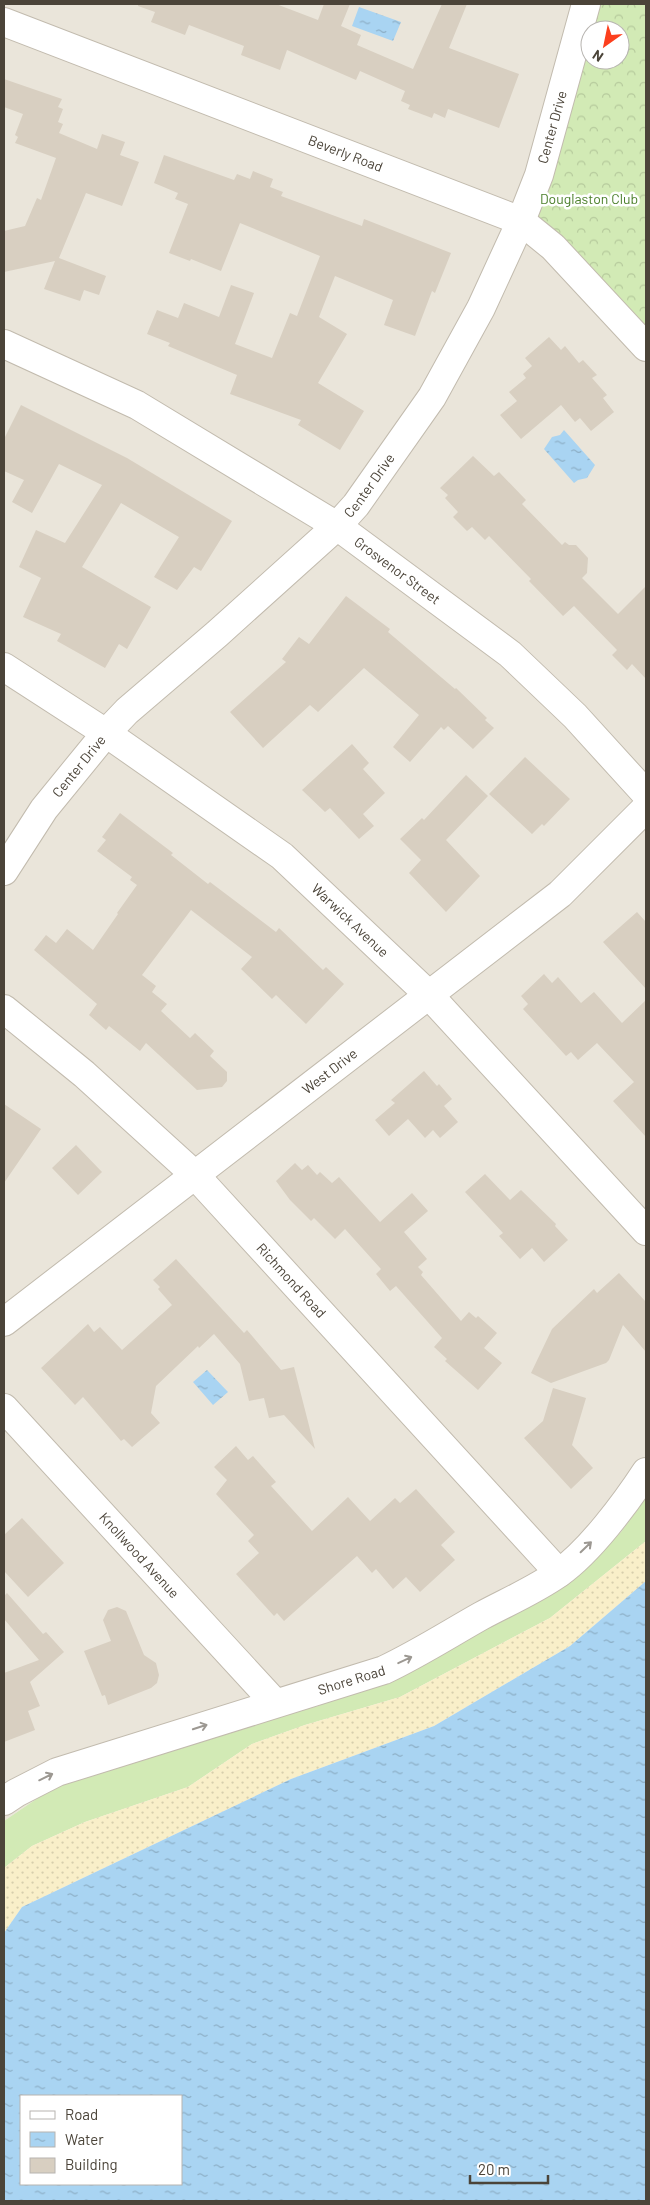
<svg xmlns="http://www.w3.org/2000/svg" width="650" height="2205" font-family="Barlow,sans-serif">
  <defs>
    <pattern id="forest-crowns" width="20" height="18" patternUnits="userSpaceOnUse" patternTransform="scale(1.25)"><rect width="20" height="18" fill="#d2eab5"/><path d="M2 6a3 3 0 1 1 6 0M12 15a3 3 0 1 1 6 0" fill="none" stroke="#b6ca9c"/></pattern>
    <pattern id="sand-dots" width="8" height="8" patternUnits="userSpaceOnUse" patternTransform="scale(1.25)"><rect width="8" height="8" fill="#f9efc9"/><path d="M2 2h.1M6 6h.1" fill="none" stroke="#d7cead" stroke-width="1.8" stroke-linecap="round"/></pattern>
    <pattern id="water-ripples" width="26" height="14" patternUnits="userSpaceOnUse" patternTransform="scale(1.25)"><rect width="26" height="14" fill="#a9d4f2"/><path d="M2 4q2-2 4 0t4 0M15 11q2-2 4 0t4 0" fill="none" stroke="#8caec5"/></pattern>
  </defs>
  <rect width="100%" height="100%" fill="#f6f3ec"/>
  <path fill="#eae5da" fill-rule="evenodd" d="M4 4H646V1498L621 1532 570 1583 421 1665 318 1706 57 1785 4 1821ZM590 30H620V60H590Z"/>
  <path fill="#d2eab5" d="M646 1498V1541L550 1618 400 1697 305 1725 252 1744 188 1787 85 1822 32 1846 4 1868V1821L57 1785 187 1741 318 1706 421 1665 570 1583 621 1532Z"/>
  <path fill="url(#forest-crowns)" fill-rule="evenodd" d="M586 4H646V344L525 214ZM590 30H620V60H590Z"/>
  <path fill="url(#sand-dots)" d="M646 1541V1581L570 1646 434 1726 291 1779 22 1907 4 1933V1868L32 1846 85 1822 188 1787 252 1744 305 1725 400 1697 550 1618Z"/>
  <path fill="url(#water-ripples)" fill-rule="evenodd" d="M359 7 401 22 393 41 352 26Z
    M564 430 595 465 587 478 578 480 574 483 544 449 552 437 560 435Z
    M207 1370 228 1392 213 1405 193 1382Z
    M646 1581V2201H4V1933L22 1907 291 1779 434 1726 570 1646ZM181 2096V2184H21V2096Z"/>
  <path fill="#d8cfc1" d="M138 4H276L318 20 324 4H350L341 26 361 35 357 45 413 69 442 4H467L449 48 519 74 499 128 448 109 445 118 434 113 432 118 408 109 410 105 401 101 405 91 360 71 356 80 287 50 280 70 241 55 244 46 189 25 185 35 151 22 155 12 138 6Z
    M4 79 62 99 58 107 63 109 58 122 63 124 59 133 97 149 102 134 125 142 120 155 139 162 122 206 86 193 59 258 106 276 99 295 84 290 80 301 44 289 55 261 4 272V231L25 226 37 198 41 200 56 158 15 143 18 137 15 135 23 114 4 107Z
    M164 155 234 180 237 174 250 179 253 171 273 179 270 187 283 192 281 196 362 226 364 219 451 253 435 293 432 291 415 336 384 325 393 300 335 276 319 317 347 334 318 383 364 411 340 450 298 425 301 420 230 394 237 375 168 346 170 343 147 334 157 310 178 318 184 303 219 317 231 285 254 293 235 344 272 358 290 313 297 316 320 256 240 223 221 271 191 259 190 261 169 253 188 204 175 199 178 193 154 183Z
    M549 337 561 350 565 346 579 363 583 360 597 375 592 378 607 395 603 398 614 412 591 431 580 418 575 422 561 405 521 439 500 415 517 401 509 392 526 378 523 374 532 366 525 358Z
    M21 405 127 458 232 521 201 571 194 567 177 590 154 577 179 537 121 503 82 567 151 607 127 649 119 644 105 668 57 641 61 634 23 617 41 578 19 567 36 530 65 543 102 485 59 464 32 513 12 502 24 480 4 471V439Z
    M473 456 494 476 499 472 526 500 522 504 562 545 565 542 569 545H576L588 558 587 573 582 578 618 614 646 586V679L632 664 627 670 612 655 617 650 574 606 563 616 529 581 531 579 489 536 485 540 472 527 467 531 453 517 458 512 445 498 448 495 440 488Z
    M346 596 390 629 388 632 455 689 456 688 487 718 485 720 494 728 473 749 448 726 444 730 441 727 410 762 393 747 419 715 364 668 318 712 310 705 263 748 230 712 286 662 282 659 299 637 309 644Z
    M352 744 369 763 363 769 385 793 363 814 374 826 359 839 330 808 325 812 302 790Z
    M525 757 570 799 544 826 542 824 532 834 489 794Z
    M466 775 488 796 446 840 480 876 446 912 409 873 421 860 400 839 422 818 424 820Z
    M120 813 173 853 171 855 208 884 210 882 276 932 279 928 323 970 326 967 344 984 306 1024 276 995 272 999 241 969 252 957 191 910 142 975 156 986 152 992 167 1004 161 1011 190 1038 195 1033 214 1051 210 1056 227 1072V1081L222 1087 197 1090 146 1043 140 1051 109 1026 106 1030 89 1015 97 1004 34 950 46 935 56 943 67 929 93 950 118 914 117 913 137 885 130 880 132 877 97 851 106 840 102 837Z
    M637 912 646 922V989L603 942Z
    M544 974 552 983 558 977 581 1003 594 992 622 1023 646 1000V1137L613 1101 634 1082 597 1043 578 1060 571 1052 566 1056 523 1009 528 1004 521 996Z
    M424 1071 437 1086 439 1084 452 1099 444 1106 458 1122 440 1138 433 1130 425 1138 408 1119 389 1136 375 1120 395 1103 391 1100Z
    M4 1104 41 1129 4 1183Z
    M76 1145 102 1172 78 1195 52 1168Z
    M295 1163 302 1170 308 1165 317 1175 320 1172 332 1183 339 1177 380 1222 412 1193 428 1211 404 1232 427 1259 418 1267 423 1272 421 1275 461 1321 469 1312 476 1318 478 1316 497 1333 484 1348 502 1363 478 1390 445 1361 447 1359 434 1347 442 1338 396 1286 390 1291 376 1274 381 1269 345 1229 335 1239 314 1218 311 1221 290 1200 276 1181Z
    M485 1174 510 1200 521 1190 556 1224 555 1226 568 1240 544 1262 532 1248 520 1259 499 1236 503 1233 465 1192Z
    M176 1259 244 1333 247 1330 281 1370 294 1367 315 1449 284 1415 269 1418 264 1398 249 1401 240 1364 214 1334 199 1348 198 1346 156 1386 151 1413 160 1423 132 1447 124 1439 121 1441 83 1397 75 1405 41 1368 88 1324 94 1332 100 1327 122 1350 172 1305 158 1289 160 1287 153 1280Z
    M619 1273 646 1302V1352L623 1325 609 1360 606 1363 551 1383 531 1373 552 1329 594 1289 597 1293Z
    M553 1388 586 1398 572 1445 593 1468 571 1489 524 1438 543 1421Z
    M236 1446 248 1460 253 1456 276 1482 271 1486 312 1531 348 1497 370 1521 395 1498 400 1503 416 1489 455 1532 441 1545 455 1560 420 1592 406 1577 393 1589 376 1569 372 1573 357 1556 284 1621 277 1613 274 1616 236 1574 259 1553 248 1541 254 1535 216 1494 227 1480 214 1467Z
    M22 1518 64 1563 28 1597 4 1571V1535Z
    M7 1593 43 1634 46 1632 64 1652 30 1682 40 1706 28 1711 35 1730 4 1742V1673L39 1660 4 1619V1596Z
    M117 1607 126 1611 144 1655 156 1663 159 1675 157 1683 151 1688 108 1705 105 1695 102 1696 84 1651 111 1641 103 1620 108 1610Z"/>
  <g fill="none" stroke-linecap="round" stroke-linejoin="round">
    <defs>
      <g id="street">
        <path id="s1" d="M4 22 521 221 553 247 646 347"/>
        <path id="s2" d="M4 344 137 405 337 526 510 654 575 716 646 794"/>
        <path id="s3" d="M4 667 106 733 282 856 428 994 646 1231"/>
        <path id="s4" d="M4 871 44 809 106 733 127 711 217 634 337 526 356 505 432 397 481 308 521 221 539 175 586 4"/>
        <path id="s5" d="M4 1009 84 1074 194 1174 559 1573"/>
        <path id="s6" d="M4 1322 560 894 646 808"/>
        <path id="s7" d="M4 1408 275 1703"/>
        <path id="s8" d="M4 1801 16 1793 57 1772 384 1670C418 1654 449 1634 481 1616 507 1602 535 1590 559 1573 590 1551 625 1504 646 1472"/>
      </g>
    </defs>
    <use href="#street" stroke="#c2bbae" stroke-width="30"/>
    <use href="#street" stroke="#fff" stroke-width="28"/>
  </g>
  <defs><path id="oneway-shaft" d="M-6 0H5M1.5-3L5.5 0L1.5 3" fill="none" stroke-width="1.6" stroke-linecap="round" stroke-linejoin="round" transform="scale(1.25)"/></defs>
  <g stroke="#9c9892">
    <use href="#oneway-shaft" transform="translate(586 1547) rotate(-44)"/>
    <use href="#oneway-shaft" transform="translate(405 1660) rotate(-25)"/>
    <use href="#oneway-shaft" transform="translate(200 1727) rotate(-18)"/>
    <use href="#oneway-shaft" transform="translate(46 1777) rotate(-26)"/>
  </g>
  <g text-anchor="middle" stroke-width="5" stroke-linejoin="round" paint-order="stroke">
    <g font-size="14" fill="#4b4439" stroke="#fff">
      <text dy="5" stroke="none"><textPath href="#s4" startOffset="939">Center Drive</textPath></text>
      <text dy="5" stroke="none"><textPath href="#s1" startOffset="366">Beverly Road</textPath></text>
      <text dy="5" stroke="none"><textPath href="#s4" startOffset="534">Center Drive</textPath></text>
      <text dy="5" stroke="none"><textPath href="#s2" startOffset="455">Grosvenor Street</textPath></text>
      <text dy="5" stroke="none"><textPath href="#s4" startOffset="129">Center Drive</textPath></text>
      <text dy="5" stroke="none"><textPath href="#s3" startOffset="430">Warwick Avenue</textPath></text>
      <text dy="5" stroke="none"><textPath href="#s6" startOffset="411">West Drive</textPath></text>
      <text dy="5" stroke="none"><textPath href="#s5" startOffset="396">Richmond Road</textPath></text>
      <text dy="5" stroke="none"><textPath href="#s7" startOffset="200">Knollwood Avenue</textPath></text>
      <text dy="5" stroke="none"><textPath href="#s8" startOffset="369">Shore Road</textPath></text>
    </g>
    <g font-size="14" fill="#4a7f2a" stroke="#fff">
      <text x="589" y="204">Douglaston Club</text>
    </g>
  </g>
  <rect width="650" height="2205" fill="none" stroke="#4b4439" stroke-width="10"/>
  <rect x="20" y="2095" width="162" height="90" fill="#ffffff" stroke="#b7b4b0"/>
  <rect x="30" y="2111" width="25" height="8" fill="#ffffff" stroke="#b7b4b0"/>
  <text x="65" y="2120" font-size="15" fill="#4b4439">Road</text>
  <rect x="30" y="2132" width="25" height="15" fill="url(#water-ripples)" stroke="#b7b4b0"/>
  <text x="65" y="2145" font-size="15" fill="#4b4439">Water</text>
  <rect x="30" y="2158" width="25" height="15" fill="#d8cfc1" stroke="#b7b4b0"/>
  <text x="65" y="2170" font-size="15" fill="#4b4439">Building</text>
  <g transform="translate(605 45) rotate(213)"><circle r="24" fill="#ffffff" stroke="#b7b4b0"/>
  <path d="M0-4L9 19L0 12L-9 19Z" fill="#fc3f1d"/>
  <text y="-8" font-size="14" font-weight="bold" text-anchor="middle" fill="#4b4439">N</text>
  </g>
  <path d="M470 2175v8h78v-8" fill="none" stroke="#4b4439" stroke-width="2.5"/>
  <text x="478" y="2175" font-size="15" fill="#4b4439" stroke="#ffffff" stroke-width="4" paint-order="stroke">20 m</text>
</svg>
